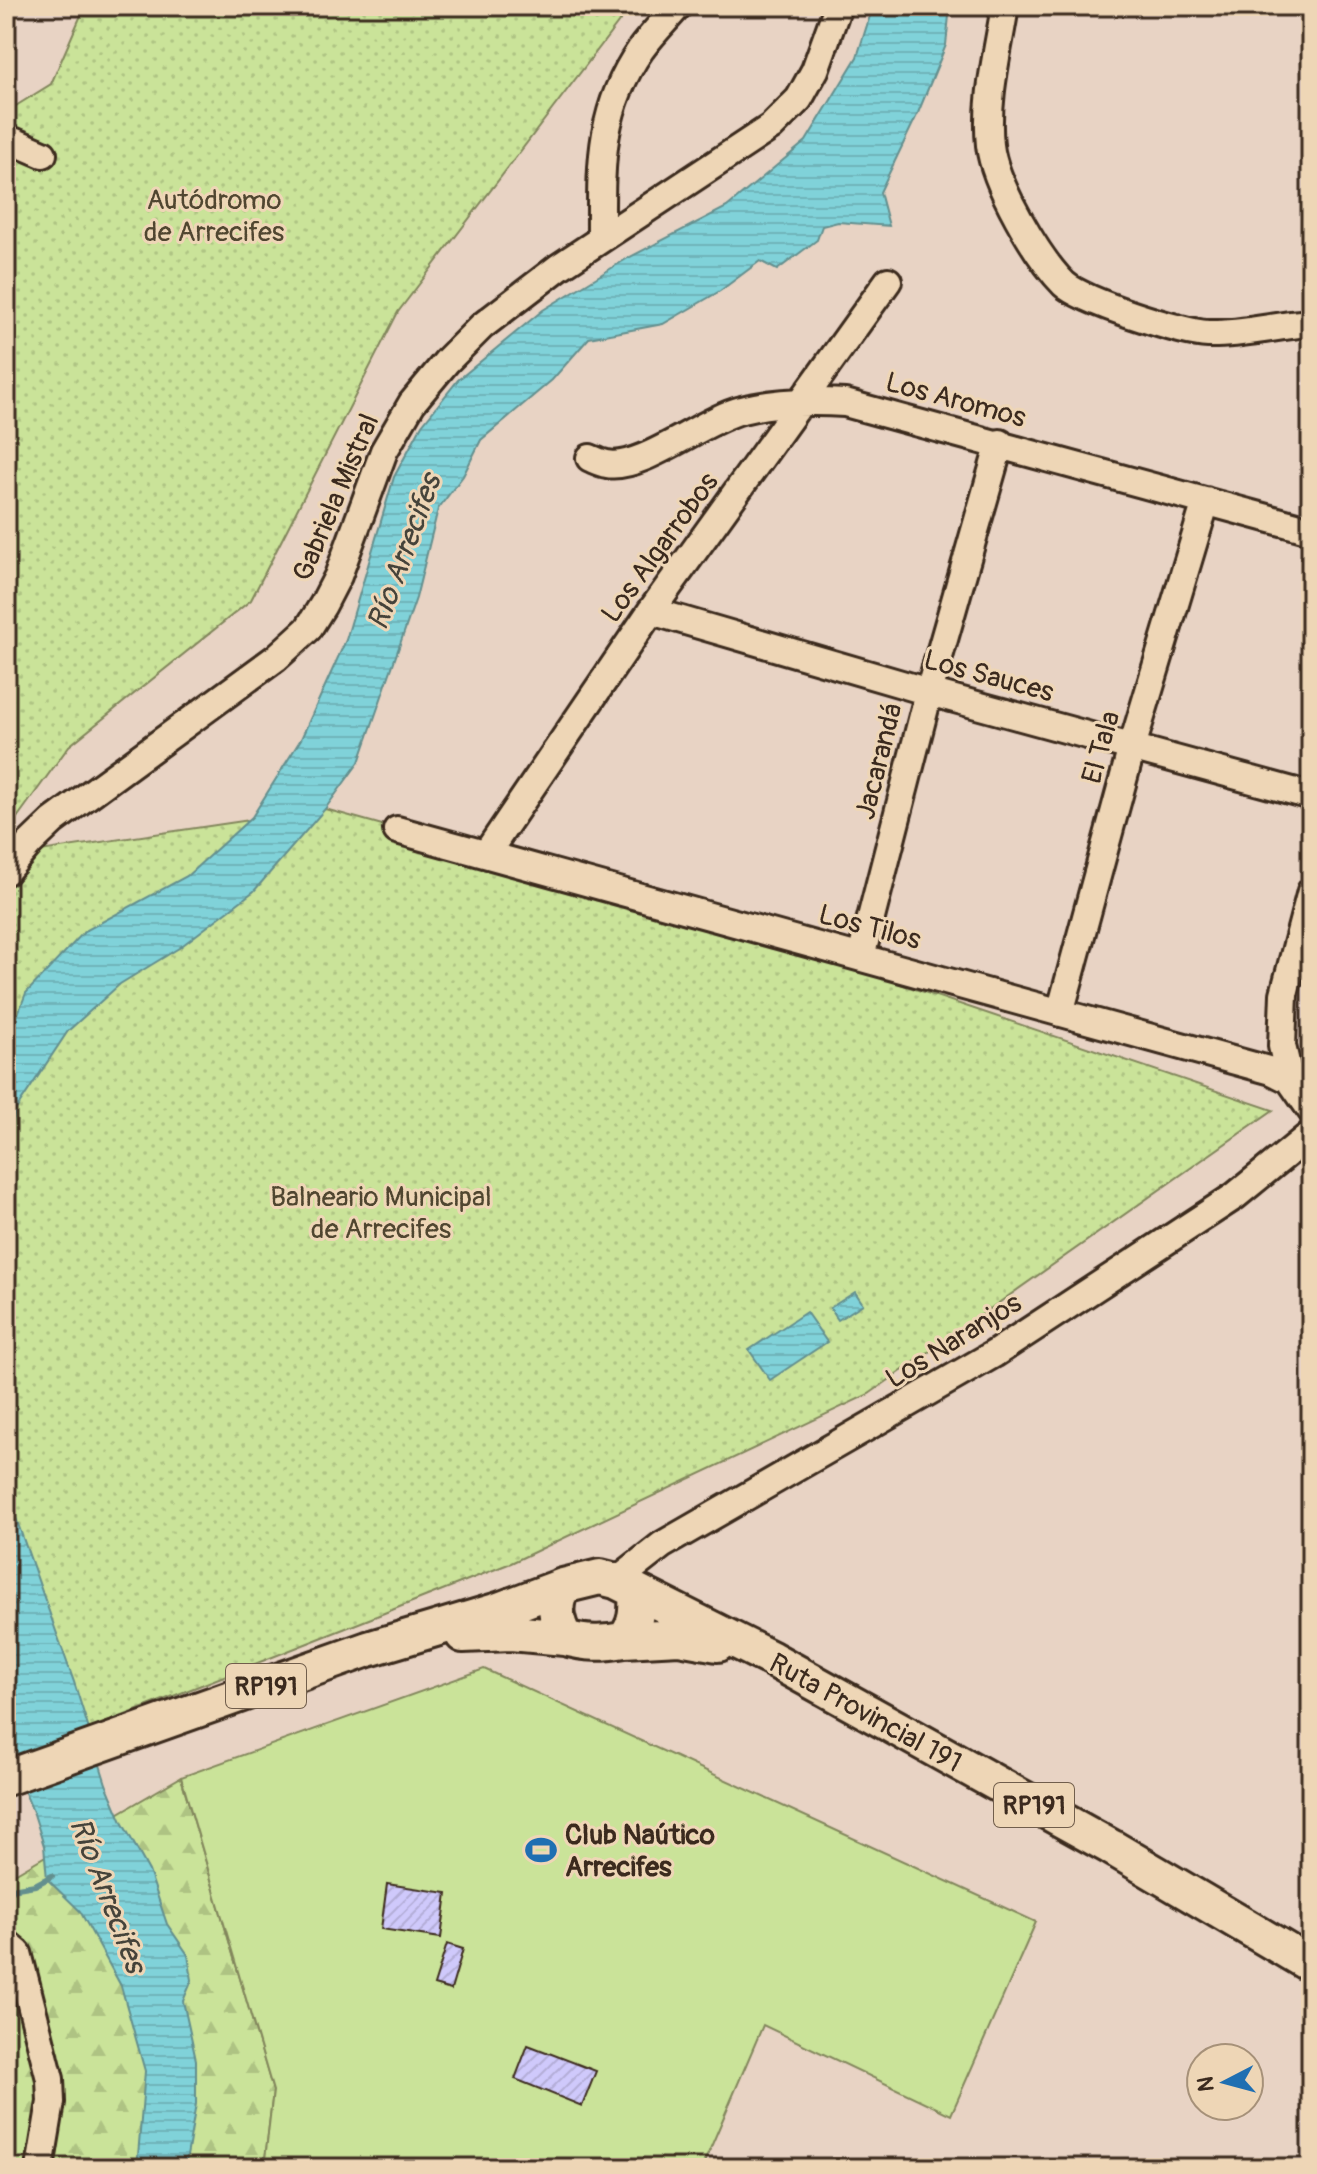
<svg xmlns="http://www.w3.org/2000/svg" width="1317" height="2174" font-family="Pangolin,sans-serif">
  <defs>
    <pattern id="green-dots" width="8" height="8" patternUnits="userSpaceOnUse" patternTransform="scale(2)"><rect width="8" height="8" fill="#cae399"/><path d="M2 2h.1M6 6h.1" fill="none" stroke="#aec383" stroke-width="1.8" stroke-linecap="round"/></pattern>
    <pattern id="forest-firs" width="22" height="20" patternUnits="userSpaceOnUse" patternTransform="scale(2)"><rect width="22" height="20" fill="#cae399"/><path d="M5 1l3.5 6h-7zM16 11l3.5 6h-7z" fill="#aec383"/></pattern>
    <pattern id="water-rules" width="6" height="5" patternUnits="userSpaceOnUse" patternTransform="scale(2)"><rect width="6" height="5" fill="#80d2d9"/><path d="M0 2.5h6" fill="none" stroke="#70b4ba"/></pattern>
    <pattern id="building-hatch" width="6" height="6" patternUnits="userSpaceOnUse" patternTransform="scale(2)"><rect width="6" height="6" fill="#cfc9fb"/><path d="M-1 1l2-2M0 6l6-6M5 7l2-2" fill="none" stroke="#b3add7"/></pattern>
  </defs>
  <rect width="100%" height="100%" fill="#e8d3c4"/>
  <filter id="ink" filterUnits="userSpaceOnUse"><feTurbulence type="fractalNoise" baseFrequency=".0125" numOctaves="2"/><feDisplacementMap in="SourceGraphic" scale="16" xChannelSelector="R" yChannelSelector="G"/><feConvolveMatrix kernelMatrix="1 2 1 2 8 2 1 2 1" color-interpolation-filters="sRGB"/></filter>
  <g filter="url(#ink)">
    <path fill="url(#green-dots)" stroke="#82865c" stroke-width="2" d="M85 6H631L398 312 251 600 69 746 6 833V112L51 84Z
      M325 809 658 902 1273 1110 869 1394 511 1563 6 1762V856Z"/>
    <path fill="url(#forest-firs)" stroke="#82865c" stroke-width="2" d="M181 1777 273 2091 264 2168H6V1879Z"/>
    <path fill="#cae399" stroke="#82865c" stroke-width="2" d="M484 1669 1036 1922 951 2115 763 2025 702 2168H264L273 2091 181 1777Z"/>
    <path fill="url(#water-rules)" stroke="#648f8e" stroke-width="2" d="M873 6H950L946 45 918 113 880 192 889 226 838 222 822 226 817 240 777 270 760 261 720 291 663 324 589 338 552 380 481 440 463 476 438 509 416 598 359 762 325 809 254 891 179 948 120 984 68 1031 15 1111 6 1155V1034L14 1024 26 993 85 931 187 876 252 817 301 739 346 640 394 477 422 425 458 380 543 310 628 258 727 207 806 141 857 57Z
      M855 1292 863 1304 838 1320 830 1308Z
      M806 1312 827 1342 770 1380 749 1350Z
      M6 1490 74 1682 106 1784 122 1822 149 1871 167 1924 188 1955 192 1980 183 2001 196 2060V2104L185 2168H137L145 2071 121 1986 80 1911 47 1879 44 1846 34 1814 6 1748Z"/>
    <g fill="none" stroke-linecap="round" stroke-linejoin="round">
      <path stroke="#648f8e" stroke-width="6" d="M6 1890 35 1885 52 1876"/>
    </g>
    <path fill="url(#building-hatch)" stroke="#3b2a1e" stroke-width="2" d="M387 1884 447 1893 441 1938 381 1929Z
      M447 1944 463 1949 451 1990 434 1985Z
      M528 2045 596 2071 582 2106 515 2079Z"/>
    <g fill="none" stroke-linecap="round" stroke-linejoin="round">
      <defs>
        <path id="minor" d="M1005 6C998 52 985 99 990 145 994 183 1037 257 1064 284 1082 301 1182 333 1208 334 1242 335 1277 325 1311 323
          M6 138 43 154
          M601 239C601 167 598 111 641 49 652 34 666 20 678 6
          M590 458C595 460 601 463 607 464 641 471 704 419 742 410 776 401 811 401 845 403L1311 530
          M651 611 929 692 1311 796
          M397 830 1272 1071 1290 1080 1311 1110
          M486 854 651 611 888 281
          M6 871 30 843 53 821 276 658 308 629 323 605 338 576 384 451 412 403 447 361 482 326 559 267 771 127 799 99 815 70 838 6
          M861 957 929 692 1000 443
          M1060 1013 1132 747 1206 501
          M1290 1080 1282 1046 1284 994 1311 891
          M616 1581 662 1545 994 1354 1235 1196 1311 1134
          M6 1943 18 1953 50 2079 51 2102 40 2168"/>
        <path id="major" d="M600 1577 616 1581 636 1591C637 1611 637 1624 624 1640 603 1644 586 1644 565 1638 555 1619 553 1605 563 1586Z
          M636 1591 772 1659 1111 1847 1311 1965
          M463 1635 511 1633 565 1638
          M624 1640 679 1637 718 1644
          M6 1778 368 1649 499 1610 563 1586"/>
      </defs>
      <use href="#minor" stroke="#3b2a1e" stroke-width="32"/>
      <use href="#major" stroke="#3b2a1e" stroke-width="40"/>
      <use href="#minor" stroke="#eed6b6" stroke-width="26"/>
      <use href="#major" stroke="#eed6b6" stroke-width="34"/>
    </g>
  </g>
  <defs>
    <symbol id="stadium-bare" viewBox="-9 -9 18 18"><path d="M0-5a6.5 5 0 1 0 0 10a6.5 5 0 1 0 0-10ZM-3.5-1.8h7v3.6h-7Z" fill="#1f6fb2" stroke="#eed6b6" stroke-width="2.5" paint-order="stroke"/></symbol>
  </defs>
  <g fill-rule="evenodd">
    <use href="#stadium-bare" x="519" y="1828" width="44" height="44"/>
  </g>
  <g text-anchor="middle" stroke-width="6" stroke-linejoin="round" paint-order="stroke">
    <g fill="#eed6b6" stroke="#715e4c" stroke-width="2">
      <rect x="226" y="1664" width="80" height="44" rx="6"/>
      <rect x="994" y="1783" width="80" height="44" rx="6"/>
    </g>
    <g font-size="26" font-weight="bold" fill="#3b2a1e">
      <text x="266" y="1695">RP191</text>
      <text x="1034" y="1814">RP191</text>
    </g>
    <g font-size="28" fill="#504630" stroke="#eed6b6">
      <text x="214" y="209">Autódromo<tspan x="214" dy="32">de Arrecifes</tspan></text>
      <text x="381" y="1206">Balneario Municipal<tspan x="381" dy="32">de Arrecifes</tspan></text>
    </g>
    <g font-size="28" fill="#3b2a1e" stroke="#eed6b6">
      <text transform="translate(956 399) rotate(15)" y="10">Los Aromos</text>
      <text transform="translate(335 497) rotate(-67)" y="10">Gabriela Mistral</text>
      <text transform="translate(659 547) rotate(-54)" y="10">Los Algarrobos</text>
      <text transform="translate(989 675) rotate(15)" y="10">Los Sauces</text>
      <text transform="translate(1100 747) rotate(-74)" y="10">El Tala</text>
      <text transform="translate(878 761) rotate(-76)" y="10">Jacarandá</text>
      <text transform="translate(870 926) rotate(15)" y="10">Los Tilos</text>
      <text transform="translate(953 1340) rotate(-32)" y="10">Los Naranjos</text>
      <text transform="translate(866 1712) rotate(29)" y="10">Ruta Provincial 191</text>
    </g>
    <g font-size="28" font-weight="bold" fill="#3b2a1e" stroke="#eed6b6" text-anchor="start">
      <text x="565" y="1844">Club Naútico<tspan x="565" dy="32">Arrecifes</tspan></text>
    </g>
    <g font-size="30" font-style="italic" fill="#45433a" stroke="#eed6b6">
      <text transform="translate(404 552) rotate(-70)" y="10">Río Arrecifes</text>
      <text transform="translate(108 1895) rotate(69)" y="10">Río Arrecifes</text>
    </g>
  </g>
  <rect width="1317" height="2174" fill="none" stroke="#eed6b6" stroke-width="32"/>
  <rect x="16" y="16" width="1285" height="2142" fill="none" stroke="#3b2a1e" stroke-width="3" filter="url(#ink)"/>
  <g transform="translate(1225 2082) rotate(264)"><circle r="38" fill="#eed6b6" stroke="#a69179" stroke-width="2"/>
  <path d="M0-6L14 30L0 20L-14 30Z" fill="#1f6fb2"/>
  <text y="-12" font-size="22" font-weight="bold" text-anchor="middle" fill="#3b2a1e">N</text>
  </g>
</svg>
